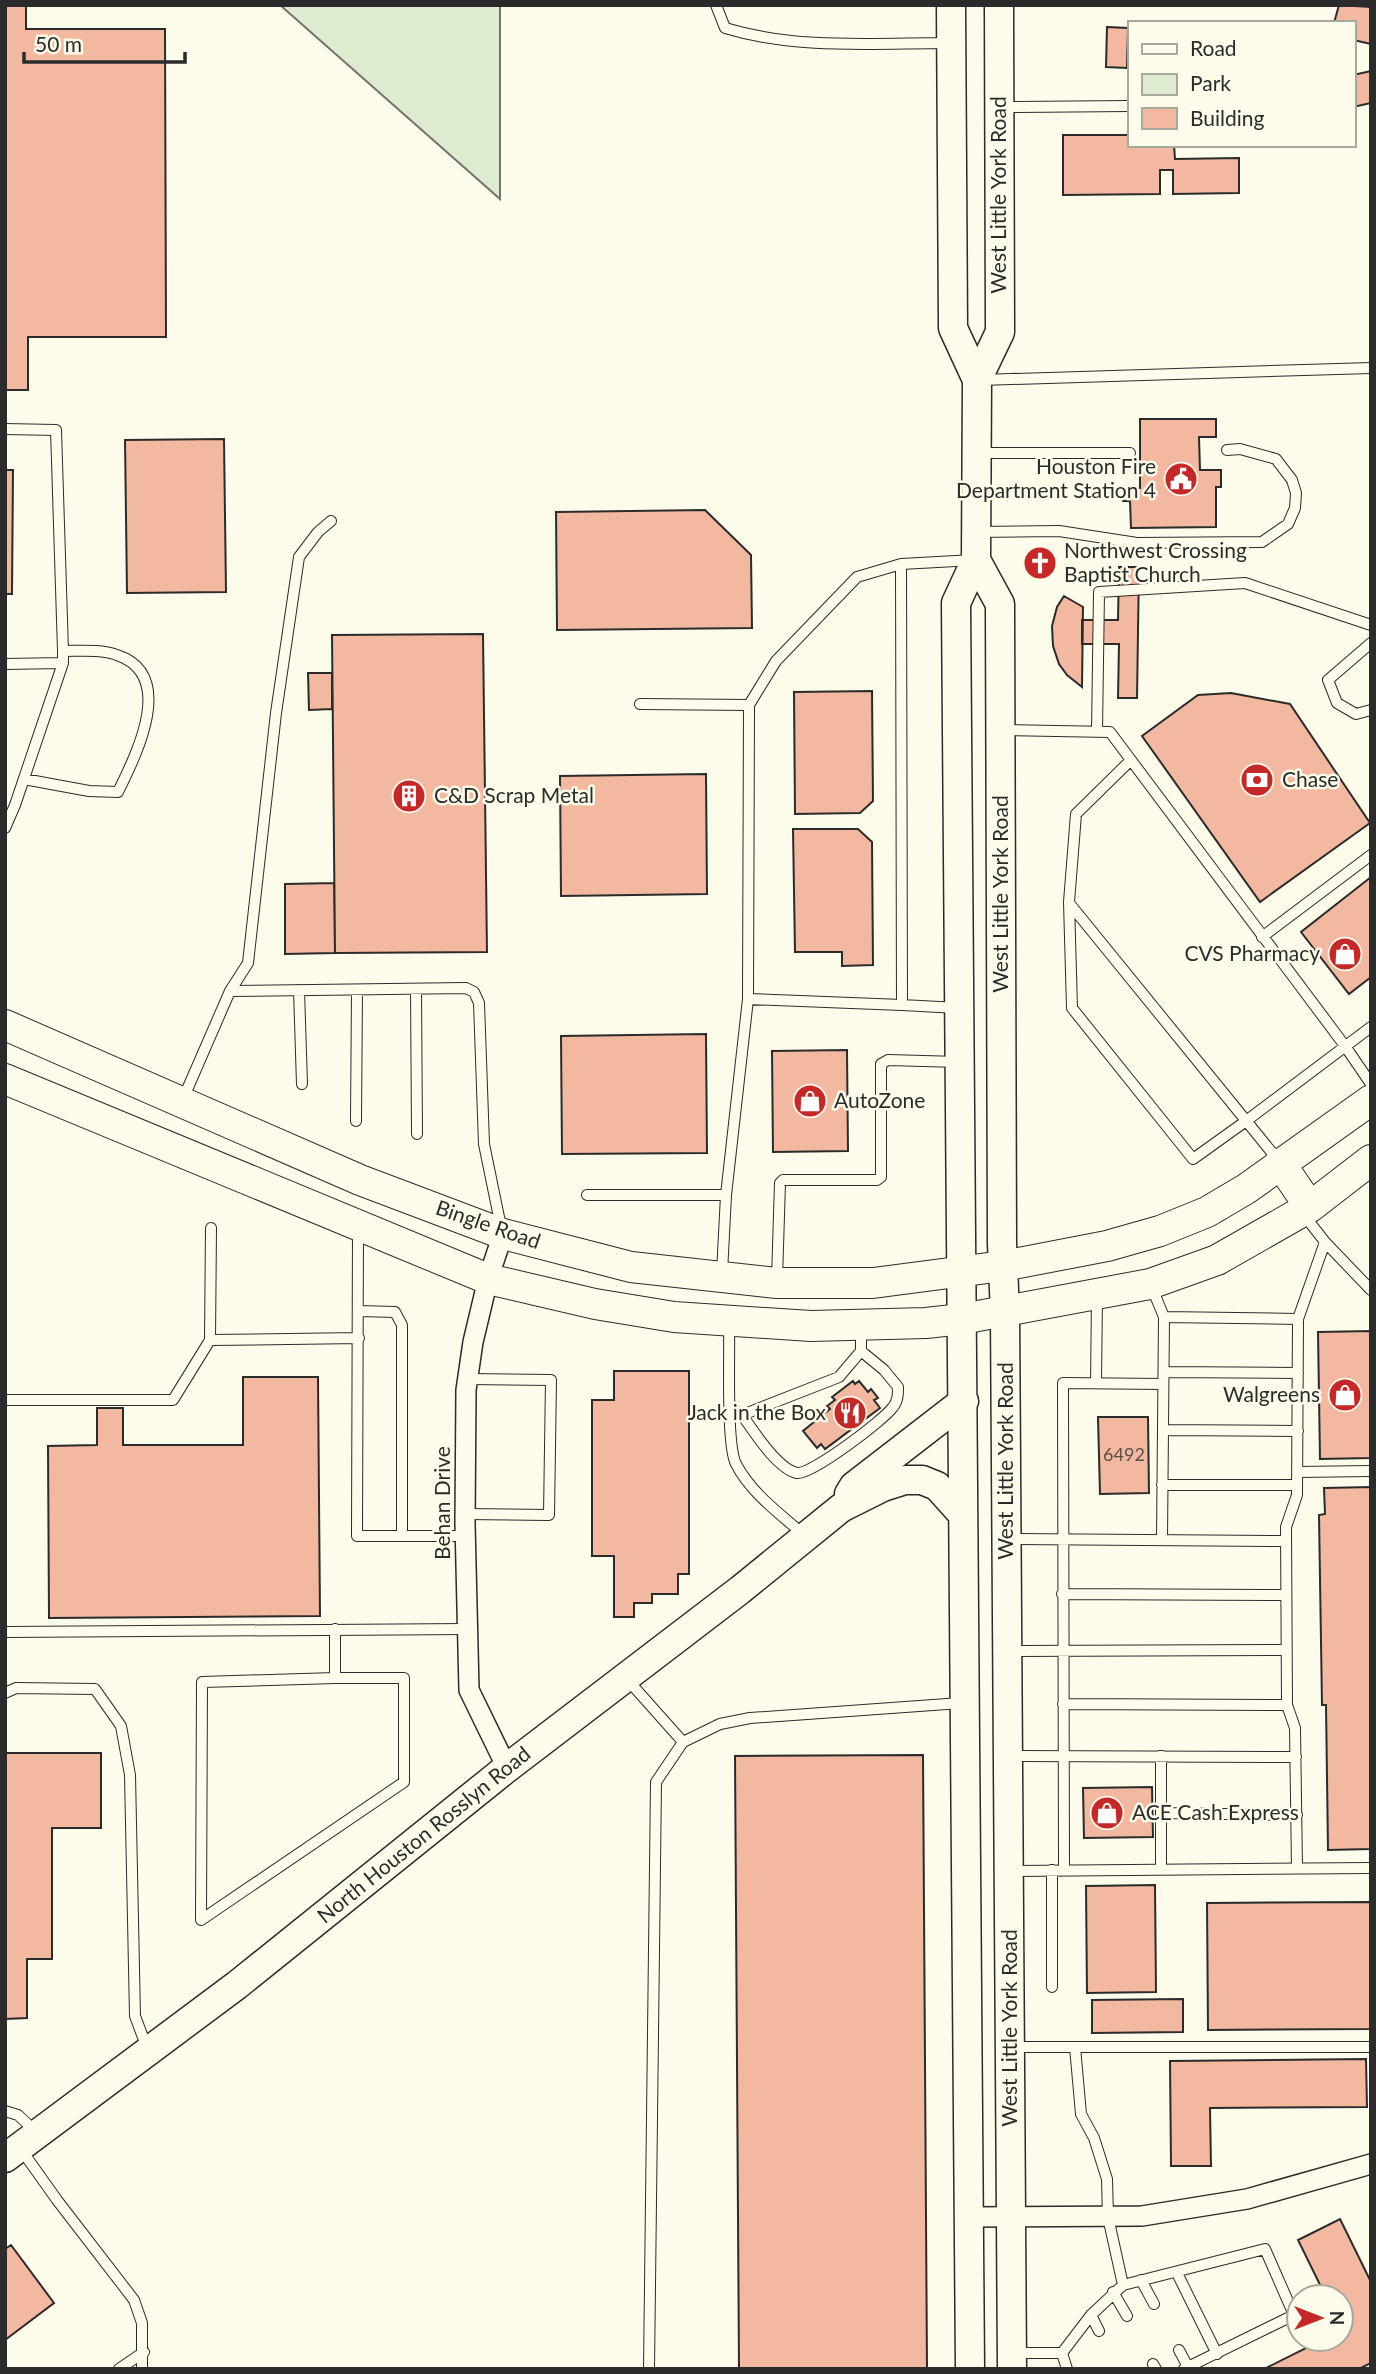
<svg xmlns="http://www.w3.org/2000/svg" width="1376" height="2374" font-family="Lato,sans-serif">
  <rect width="100%" height="100%" fill="#fdfbea"/>
  <path fill="#deebd1" stroke="#74746e" stroke-width="2" d="M280 5H500V199Z"/>
  <path fill="#f2b8a0" stroke="#2b2b2b" stroke-width="2" d="M5 5H26V29H165L166 337H28V390H5Z
    M1339 5 1371 7V44L1353 40V23H1334Z
    M1107 27 1128 28 1127 68 1106 67Z
    M1371 71V103L1353 107V75Z
    M1063 135H1129V145H1174L1175 159 1239 158V193L1173 194V170H1160V194L1063 195Z
    M1140 419H1216V437H1199L1200 470H1221V487H1216V527L1131 528 1130 501H1123V488H1140Z
    M224 439 226 592 127 593 125 440Z
    M5 470H13L12 594H5Z
    M705 510 751 555 752 628 557 630 556 512Z
    M1119 567H1139L1137 698H1118L1119 644H1082V620H1118Z
    M1064 596 1083 607 1082 687 1067 675 1059 664 1053 646 1052 626 1057 607Z
    M483 634 487 952 335 953 332 635Z
    M308 673H332V709L309 710Z
    M872 691 873 801 860 813 795 814 794 692Z
    M1231 693 1290 704 1370 823 1260 902 1142 736 1198 695Z
    M706 774 707 894 561 896 560 776Z
    M793 829H858L872 842 873 965 842 966V952H795Z
    M1371 877V977L1349 994 1301 932Z
    M334 883 335 953 285 954V884Z
    M706 1034 707 1153 562 1154 561 1036Z
    M847 1050 848 1151 773 1152 772 1051Z
    M1371 1331V1458L1320 1459 1318 1332Z
    M614 1371H689V1574H678V1594H652V1603H634V1617H614V1556H592V1400H614Z
    M243 1377H318L320 1616 49 1618 48 1446 97 1445V1408H123V1445H243Z
    M853 1381 855 1384 859 1381 868 1392 871 1389 878 1398 874 1400 880 1408 825 1449 821 1444 817 1448 803 1431 830 1409 827 1406 835 1400 832 1397Z
    M1098 1417H1148L1149 1493 1100 1494Z
    M1371 1487V1849L1328 1850 1326 1705H1322L1319 1515 1325 1514 1324 1488Z
    M5 1753H101V1828H52V1959H27V2018L5 2019Z
    M923 1755 927 2369H739L735 1756Z
    M1152 1787 1153 1837 1084 1838 1083 1788Z
    M1155 1885 1156 1992 1087 1993 1086 1886Z
    M1371 1902V2029L1208 2030 1207 1903Z
    M1183 1999V2032L1092 2033V2000Z
    M1366 2059 1367 2107 1210 2108 1211 2166H1171L1170 2061Z
    M1340 2219 1371 2282V2363L1359 2369H1264L1324 2339H1341V2297H1326L1298 2240Z
    M11 2245 54 2303 5 2340V2249Z"/>
  <g fill="none" stroke-linecap="round" stroke-linejoin="round">
    <defs>
      <path id="lane" d="M716 5 725 28C798 50 875 43 950 43
        M1003 107 1129 106
        M981 380 1371 368
        M5 429 56 430 63 651V663L15 805 5 828
        M978 453H1130
        M977 532 1059 531 1137 543 1262 542 1288 524 1295 508 1296 493 1292 480 1276 459 1240 449 1227 450
        M901 564 902 1005 958 1008
        M1371 643 1328 680 1337 703 1356 714 1371 710
        M5 664 63 663
        M640 704 749 705
        M1002 730 1110 732 1345 1046 1371 1084
        M1097 731 1099 592 1245 583 1371 625
        M1131 760 1076 814 1069 902 1072 1008 1193 1159 1246 1121 1371 1027
        M24 779 89 791 118 792C136 755 177 675 117 655 101 649 80 651 63 651
        M1069 903 1278 1160
        M1262 937 1371 855
        M416 989 417 1134
        M299 990 302 1084
        M230 991 466 988 474 992 479 1003 484 1144 501 1227
        M748 999 902 1005
        M183 1099 230 991 248 963 276 713 299 557 318 532 331 521
        M356 1121 357 990
        M587 1195H726
        M1304 1215 1325 1242 1371 1290
        M358 1229 357 1536H465
        M722 1273 726 1195 748 999 749 705 776 661 857 577 901 564 974 560
        M777 1279 780 1183 783 1180H877L881 1177V1064L888 1060 959 1062
        M1152 1288 1164 1317 1162 1539
        M359 1311 395 1312 402 1325V1535
        M1164 1317 1298 1319
        M729 1325C730 1353 726 1444 736 1464 751 1493 779 1513 803 1534
        M210 1340 211 1228
        M1164 1372 1298 1373
        M1096 1383 1097 1296
        M5 1400H173L210 1340 359 1338
        M737 1412 742 1415 839 1377 861 1351V1327
        M742 1415C753 1430 777 1469 797 1473 811 1475 884 1420 893 1407 898 1401 898 1394 898 1387L884 1370 861 1351
        M1163 1430 1298 1431
        M1298 1472 1371 1471
        M1162 1485H1297
        M465 1514 549 1515 551 1380 468 1379
        M1010 1539 1286 1541
        M1062 1594 1286 1595
        M5 1632 467 1629
        M1011 1651 1286 1650
        M335 1678 202 1682 201 1920 404 1782V1678H335V1629
        M626 1678 683 1742 656 1782 649 2369
        M5 1693 16 1688 95 1689 121 1726 130 1775 135 2016 147 2048
        M1063 1704 1287 1705
        M683 1742 720 1724 750 1718 961 1703
        M1011 1756 1296 1757
        M1161 1756V1869
        M1161 1813 1297 1815
        M1297 1868 1295 1728 1287 1705 1286 1527 1297 1495 1298 1319 1325 1242
        M1064 1870 1063 1383 1163 1384
        M1009 1871 1371 1868
        M1052 1987V1870
        M1010 2047H1075L1081 2114 1094 2138 1107 2179 1108 2217 1123 2285
        M1075 2047H1371
        M5 2111 18 2115 35 2131
        M20 2148 57 2200 134 2300 142 2323V2369
        M1177 2273 1217 2354
        M1141 2280 1154 2304
        M1113 2292 1127 2316
        M1091 2315 1099 2331
        M1179 2350 1188 2367
        M1014 2353H1062
        M1153 2364 1156 2369
        M119 2369 144 2352
        M1067 2369 1062 2353 1091 2315 1123 2285 1265 2249 1294 2315 1184 2369"/>
      <path id="street" d="M503 1234 488 1279 473 1342 466 1390 465 1523 469 1690 507 1768
        M970 2217 1142 2216 1247 2199 1371 2164"/>
      <path id="secondary" d="M951 5 953 328 977 380 976 560 956 603 970 2369
        M977 380 1000 332 999 5
        M976 560 1000 604 1002 1243 1005 1313 1012 2369
        M849 1494 854 1486 964 1401
        M5 2158 237 1985 507 1768 740 1590 841 1508 883 1487 905 1480H922L937 1486 963 1515"/>
      <path id="primary" d="M5 1025 360 1180 503 1234 631 1267 777 1283H873L1003 1266 1107 1246 1160 1231 1207 1212 1246 1189 1371 1100
        M5 1079 488 1279 595 1304 674 1317 811 1326 926 1323 962 1319 1150 1284 1217 1260 1310 1207 1371 1160
        M1280 1163 1310 1207"/>
    </defs>
    <use href="#lane" stroke="#2b2b2b" stroke-width="12"/>
    <use href="#street" stroke="#2b2b2b" stroke-width="22"/>
    <use href="#secondary" stroke="#2b2b2b" stroke-width="31"/>
    <use href="#primary" stroke="#2b2b2b" stroke-width="32"/>
    <use href="#lane" stroke="#fdfbea" stroke-width="10"/>
    <use href="#street" stroke="#fdfbea" stroke-width="19"/>
    <use href="#secondary" stroke="#fdfbea" stroke-width="28"/>
    <use href="#primary" stroke="#fdfbea" stroke-width="30"/>
  </g>
  <defs>
    <symbol id="civic-disc" viewBox="-11 -11 22 22"><circle r="9.5" fill="#c62828" stroke="#fdfbea"/><path d="M-.6-6.5H3V-4.5H.6V-3L4-1V1h2V6H-6V1h2V-1L-.6-3ZM-1.2 2.5V6h2.4V2.5Z" fill="#fff"/></symbol>
    <symbol id="church-disc" viewBox="-11 -11 22 22"><circle r="9.5" fill="#c62828" stroke="#fdfbea"/><path d="M-1.2-6h2.4v3.5h3.3v2.4h-3.3V6h-2.4V-.1h-3.3v-2.4h3.3Z" fill="#fff"/></symbol>
    <symbol id="bank-disc" viewBox="-11 -11 22 22"><circle r="9.5" fill="#c62828" stroke="#fdfbea"/><path d="M-6-4H6V4H-6ZM0-2.3a2.3 2.3 0 1 0 0 4.6a2.3 2.3 0 1 0 0-4.6Z" fill="#fff"/></symbol>
    <symbol id="building-disc" viewBox="-11 -11 22 22"><circle r="9.5" fill="#c62828" stroke="#fdfbea"/><path d="M-4-6H4V6H1V3H-1V6H-4ZM-2.5-4.3h1.7v1.8h-1.7ZM.8-4.3h1.7v1.8H.8ZM-2.5-1h1.7V.8h-1.7ZM.8-1h1.7V.8H.8Z" fill="#fff"/></symbol>
    <symbol id="shop-disc" viewBox="-11 -11 22 22"><circle r="9.5" fill="#c62828" stroke="#fdfbea"/><path d="M-5-2.5h2.3a2.7 3.5 0 0 1 5.4 0H5L5.5 6h-11ZM-1.5-2.5h3a1.5 2.3 0 0 0-3 0Z" fill="#fff"/></symbol>
    <symbol id="restaurant-disc" viewBox="-11 -11 22 22"><circle r="9.5" fill="#c62828" stroke="#fdfbea"/><path d="M-5-6h1v4h1v-4h1v4h1v-4h1v5L-1.5 .5V6h-2V.5L-5-1ZM5-6V6H3V1.5H1.5Q1.5-4 5-6Z" fill="#fff"/></symbol>
  </defs>
  <g fill-rule="evenodd">
    <use href="#civic-disc" x="1162" y="460" width="38" height="38"/>
    <use href="#church-disc" x="1021" y="544" width="38" height="38"/>
    <use href="#bank-disc" x="1238" y="761" width="38" height="38"/>
    <use href="#building-disc" x="390" y="777" width="38" height="38"/>
    <use href="#shop-disc" x="1326" y="935" width="38" height="38"/>
    <use href="#shop-disc" x="791" y="1082" width="38" height="38"/>
    <use href="#shop-disc" x="1326" y="1376" width="38" height="38"/>
    <use href="#restaurant-disc" x="831" y="1394" width="38" height="38"/>
    <use href="#shop-disc" x="1088" y="1794" width="38" height="38"/>
  </g>
  <g text-anchor="middle" stroke-width="5" stroke-linejoin="round" paint-order="stroke">
    <g font-size="18" fill="#5d4e48">
      <text x="1124" y="1461">6492</text>
    </g>
    <g font-size="21" fill="#2b2b2b" stroke="#fdfbea">
      <text transform="translate(999 195) rotate(-90)" y="7">West Little York Road</text>
      <text transform="translate(1001 894) rotate(-90)" y="7">West Little York Road</text>
      <text transform="translate(488 1225) rotate(19)" y="7">Bingle Road</text>
      <text transform="translate(1006 1461) rotate(-90)" y="7">West Little York Road</text>
      <text transform="translate(443 1503) rotate(-90)" y="7">Behan Drive</text>
      <text transform="translate(424 1835) rotate(-39)" y="7">North Houston Rosslyn Road</text>
      <text transform="translate(1010 2028) rotate(-90)" y="7">West Little York Road</text>
    </g>
    <g font-size="21" fill="#2b2b2b" stroke="#fdfbea" text-anchor="start">
      <text x="1156" y="474" text-anchor="end">Houston Fire<tspan x="1156" dy="24">Department Station 4</tspan></text>
      <text x="1064" y="558">Northwest Crossing<tspan x="1064" dy="24">Baptist Church</tspan></text>
      <text x="1282" y="787">Chase</text>
      <text x="434" y="803">C&amp;D Scrap Metal</text>
      <text x="1320" y="961" text-anchor="end">CVS Pharmacy</text>
      <text x="834" y="1108">AutoZone</text>
      <text x="1320" y="1402" text-anchor="end">Walgreens</text>
      <text x="826" y="1420" text-anchor="end">Jack in the Box</text>
      <text x="1132" y="1820">ACE Cash Express</text>
    </g>
  </g>
  <rect width="1376" height="2374" fill="none" stroke="#2b2b2b" stroke-width="14"/>
  <rect x="1128" y="21" width="228" height="126" fill="#fdfbea" stroke="#a9a89e" stroke-width="2"/>
  <rect x="1142" y="44" width="35" height="10" fill="#fdfbea" stroke="#a9a89e" stroke-width="2"/>
  <text x="1190" y="56" font-size="21" fill="#2b2b2b">Road</text>
  <rect x="1142" y="74" width="35" height="21" fill="#deebd1" stroke="#a9a89e" stroke-width="2"/>
  <text x="1190" y="91" font-size="21" fill="#2b2b2b">Park</text>
  <rect x="1142" y="108" width="35" height="21" fill="#f2b8a0" stroke="#a9a89e" stroke-width="2"/>
  <text x="1190" y="126" font-size="21" fill="#2b2b2b">Building</text>
  <g transform="translate(1320 2318) rotate(90)"><circle r="33" fill="#fdfbea" stroke="#a9a89e" stroke-width="2"/>
  <path d="M0-5L12 26L0 18L-12 26Z" fill="#c62828"/>
  <text y="-10" font-size="19" font-weight="bold" text-anchor="middle" fill="#2b2b2b">N</text>
  </g>
  <path d="M24 52v10h161v-10" fill="none" stroke="#2b2b2b" stroke-width="3.5"/>
  <text x="35" y="52" font-size="21" fill="#2b2b2b" stroke="#fdfbea" stroke-width="5" paint-order="stroke">50 m</text>
</svg>
